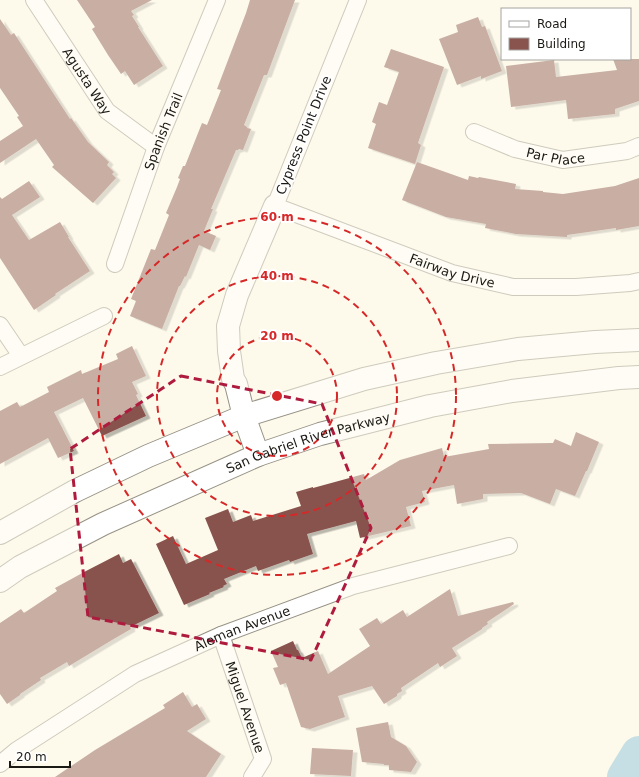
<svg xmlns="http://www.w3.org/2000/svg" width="639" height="777" font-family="'DejaVu Sans',sans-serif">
  <defs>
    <filter id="shadow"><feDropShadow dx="4.5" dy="2.5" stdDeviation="0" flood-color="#0004"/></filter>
  </defs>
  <rect width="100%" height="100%" fill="#fefaeb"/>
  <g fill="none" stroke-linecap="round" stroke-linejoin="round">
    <path stroke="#83bfdb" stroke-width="36" d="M625 777 639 754"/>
  </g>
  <path fill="#89534e" filter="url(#shadow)" d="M77 0H152L131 11 134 15 132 16 139 27H138L163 66 134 85 125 71 121 74 108 55 92 29 95 27Z
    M250 0H295L267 75H264L244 125 247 127V128L251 129 243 150 239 149 238 150H236L211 209H213L204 231 216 236 210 250 199 245 186 277 185 276 180 286H179L162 329 130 316 136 301 131 299 151 249 155 250 169 215 166 213 177 187 180 179 178 178 183 166H185L202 123 207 125 221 90 217 89 246 13Z
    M478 17 482 27 485 26 502 71 481 79V76L457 85 439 39 458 32 456 25Z
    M0 19 11 35 14 33 70 119 71 118 88 142 109 162 107 165 114 172 112 174 116 178 93 203 52 167 54 165 36 139 0 163V141L23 126 17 117 19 116 0 88Z
    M391 49 444 67 418 143 421 145 415 164 368 148 376 124 372 122 379 102 387 105 399 72 384 67Z
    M613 59H639V101L615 109V114L568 119 566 100 511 107 506 66 554 60 556 77 617 70Z
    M417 162 468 180 469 176 478 178 479 177 516 184 515 189 543 191V192L563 194 615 186 639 178V226L616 230V228L567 235V237L516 234 485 228 486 224 446 217 402 200Z
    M29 181 40 197 12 215 29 240 60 222 69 237H68L90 271 55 294 56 295 34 310 0 258V197L2 199Z
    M132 346 146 376 132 382 138 394 136 395 146 416 102 436 83 398 54 412 74 451 58 458 48 438 0 464V411L17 402 20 407 49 392 47 387 81 370 82 374 118 359 116 354Z
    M576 432 599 442 587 471H586L575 496 556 489 550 504 521 493 483 494V499L457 504 454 485 422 491 425 502 406 507 411 526 360 538 356 521 307 534 313 554 290 562 289 560 258 571 256 566 224 579 227 584 223 586 224 587 209 593 210 594 184 605 156 544 173 536 186 564 218 550 205 518 228 509 233 522 251 515 253 521 301 506 296 492 313 487V488L364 474 366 480 400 460 442 448 444 457 489 449 488 444 553 443 555 439 571 446Z
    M119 554 123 563 131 559 159 613 130 627 131 629 112 640 69 666 67 662 40 678 41 680 20 694V695L7 704 0 694V623L21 609 24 613 57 591 55 588 86 571Z
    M450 589 458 616 513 602 514 604 487 622 488 624 482 628V629L452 648 457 656 440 667 438 663 401 688 402 691 397 694V696L384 704 372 686 338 696 345 717 310 729 301 727 286 683 280 685 273 668 278 667 271 651 293 641 297 650H298L302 658 318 651 328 674 370 646 359 629 377 618 381 624 403 610 407 617Z
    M183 692 192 707 197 704 206 719 187 731 221 754 206 777H55L95 750 165 708 163 705Z
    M388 722 391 737 406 746 417 762 411 772 389 770V765H384V764L362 762 356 728Z
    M312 748 353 750 351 776 310 774Z"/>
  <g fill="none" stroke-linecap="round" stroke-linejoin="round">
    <defs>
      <g id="street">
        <path id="s1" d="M34 0 107 111 156 147"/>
        <path id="s2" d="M358 0 275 206 452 273 513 287H576L630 283 639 281"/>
        <path id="s3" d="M474 132 515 149 563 160 627 151 639 146"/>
        <path id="s4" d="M115 264 156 147 217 0"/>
        <path d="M0 325 21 356"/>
        <path d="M0 367 104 316"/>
        <path id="s5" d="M221 635 263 759 252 777"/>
        <path id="s6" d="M0 764 17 750 135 674 221 635 353 586 509 546"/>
      </g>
      <g id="secondary">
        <path d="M258 455 244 416 236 384 233 379 229 351 228 326 237 295 275 206"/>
        <path d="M0 533 75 491 148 456 244 416 364 379 436 363 518 349 595 342 639 340"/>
        <path id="s7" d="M0 581 20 567 103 524 258 455 320 434 430 406 512 391 619 378 639 377"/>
      </g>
    </defs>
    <use href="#street" stroke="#969285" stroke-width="18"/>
    <use href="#secondary" stroke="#969285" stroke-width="24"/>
    <use href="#street" stroke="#fff" stroke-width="16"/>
    <use href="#secondary" stroke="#fff" stroke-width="22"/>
  </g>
  <path d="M0 0H639V777H0ZM181 376 322 404 371 528 311 660 88 617 70 449Z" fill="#fefaeb" fill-opacity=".55" fill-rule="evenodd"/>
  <path fill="none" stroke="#af1b3e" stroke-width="3" stroke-dasharray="8 5" stroke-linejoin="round" d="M181 376 322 404 371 528 311 660 88 617 70 449Z"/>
  <g fill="none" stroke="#d62828" stroke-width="2" stroke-dasharray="7 5">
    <circle cx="277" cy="396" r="60"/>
    <circle cx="277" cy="396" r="120"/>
    <circle cx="277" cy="396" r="179"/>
  </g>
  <g text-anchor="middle" stroke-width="4" stroke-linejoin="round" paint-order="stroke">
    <g font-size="13" fill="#1b1914" stroke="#fff">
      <text dy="5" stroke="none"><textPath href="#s1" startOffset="97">Agusta Way</textPath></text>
      <text dy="5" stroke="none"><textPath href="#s4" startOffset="141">Spanish Trail</textPath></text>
      <text transform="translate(303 135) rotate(-68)" y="5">Cypress Point Drive</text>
      <text dy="5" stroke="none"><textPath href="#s3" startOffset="86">Par Place</textPath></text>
      <text dy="5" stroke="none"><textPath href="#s2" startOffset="411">Fairway Drive</textPath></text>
      <text dy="5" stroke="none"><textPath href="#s7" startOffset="339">San Gabriel River Parkway</textPath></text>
      <text dy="5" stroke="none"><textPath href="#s6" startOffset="279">Aleman Avenue</textPath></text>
      <text dy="5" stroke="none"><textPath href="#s5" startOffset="76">Miguel Avenue</textPath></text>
    </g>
  </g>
  <circle cx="277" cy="396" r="6" fill="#d62828" stroke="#fff" stroke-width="2"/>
  <g font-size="12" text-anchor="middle" font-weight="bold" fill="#d62828" stroke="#fff" stroke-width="4" stroke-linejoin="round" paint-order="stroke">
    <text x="277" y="221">60 m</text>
    <text x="277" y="280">40 m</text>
    <text x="277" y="340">20 m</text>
  </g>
  <rect x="501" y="8" width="130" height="52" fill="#ffffff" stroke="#a4a3a1"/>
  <rect x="509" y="21" width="20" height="6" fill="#ffffff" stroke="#a4a3a1"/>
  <text x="537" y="28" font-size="12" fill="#1b1914">Road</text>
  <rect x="509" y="38" width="20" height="12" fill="#89534e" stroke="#a4a3a1"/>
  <text x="537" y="48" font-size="12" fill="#1b1914">Building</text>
  <path d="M10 761v6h60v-6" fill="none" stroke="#1b1914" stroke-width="2"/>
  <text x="16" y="761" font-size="12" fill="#1b1914" stroke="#ffffff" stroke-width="3" paint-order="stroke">20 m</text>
</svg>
